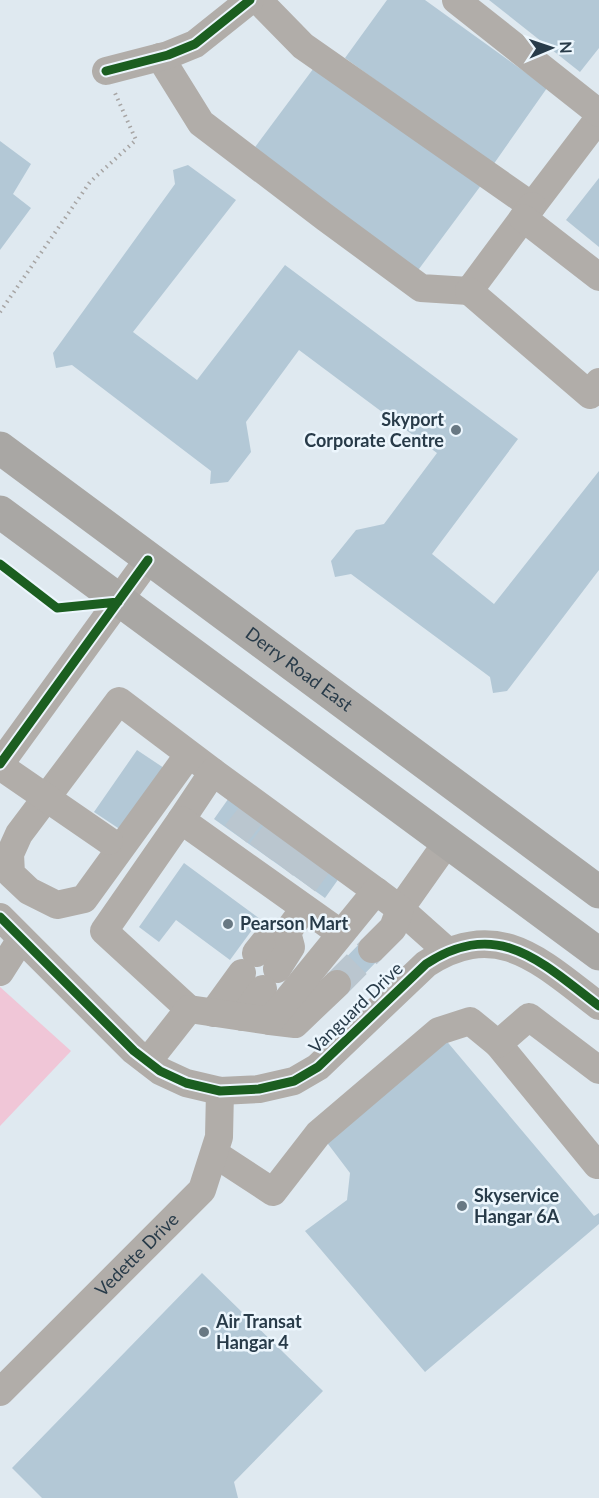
<svg xmlns="http://www.w3.org/2000/svg" width="599" height="1498" font-family="Lato,sans-serif">
  <rect width="100%" height="100%" fill="#dfe9f0"/>
  <path fill="#f0c6d7" d="M0 987 71 1051 0 1126Z"/>
  <path fill="#b3c8d6" d="M387 0H425L547 88 493 165 345 58Z
    M489 0H599V48L580 72Z
    M319 61 482 184 413 277 250 154Z
    M0 141 31 164 13 194 31 208 0 250Z
    M188 165 236 200 133 332 197 380 285 265 518 439 432 554 494 604 599 471V570L507 691 493 693 490 677 351 574 335 577 331 561 356 530 384 524 437 453 299 350 246 422 251 452 228 482 210 484 211 471 72 365 56 368 53 353 175 184 173 170Z
    M599 178V247L566 220Z
    M137 750 170 772 127 834 94 812Z
    M231 795 342 874 325 898 214 819Z
    M184 863 260 919 230 960 176 920 159 942 139 927Z
    M363 940 380 958 346 993 328 976Z
    M444 1038 594 1216 599 1213V1224L425 1372 305 1231 347 1200 350 1173 325 1140Z
    M202 1273 323 1391 234 1482 238 1498H42L12 1468Z"/>
  <g fill="none" stroke-linecap="round" stroke-linejoin="round">
    <path stroke="#bac6cf" stroke-width="28" stroke-dasharray="28 14" stroke-linecap="butt" d="M236 834 254 811
      M261 852 279 828
      M282 867 300 844
      M304 883 322 859
      M337 984 372 949"/>
    <path stroke="#a7a5a4" stroke-width="4" stroke-dasharray="1.5 4.5" stroke-linecap="butt" d="M0 312 90 182 136 140 115 93"/>
    <g stroke="#b1ada9" stroke-width="28">
      <path d="M258 0 303 46 532 206 599 118"/>
      <path d="M456 0 599 113"/>
      <path d="M160 57 201 123 326 218 421 288 469 291 532 206"/>
      <path d="M106 71 168 55 195 44 250 0"/>
      <path d="M523 218 599 277"/>
      <path d="M469 291 590 395 599 382"/>
      <path d="M189 754 84 899 57 905 29 891 11 874 10 854 19 834 119 701 213 772"/>
      <path d="M0 764 148 560"/>
      <path d="M0 766 109 841"/>
      <path d="M181 820 213 772 376 891"/>
      <path d="M0 917 134 1051 160 1071 186 1083 220 1091 259 1089 294 1081 318 1067 426 964C498 917 541 962 599 1006"/>
      <path d="M446 950 400 909 448 841"/>
      <path d="M256 953 271 934 287 932 304 909"/>
      <path d="M277 969 291 947 287 932"/>
      <path d="M0 972 21 939"/>
      <path d="M189 1009 104 931 181 820 340 933"/>
      <path d="M213 1013 242 973"/>
      <path d="M243 1017 263 989"/>
      <path d="M270 1021 295 1024 337 984"/>
      <path d="M498 1044 597 1165 599 1163"/>
      <path d="M148 1061 189 1009 270 1021 376 891 400 909 393 928 372 949"/>
      <path d="M215 1154 273 1192 318 1134 439 1031 470 1021 498 1044 529 1017 599 1070"/>
      <path id="s1" d="M0 1392 202 1190 219 1137 220 1091"/>
    </g>
    <g stroke="#a9a7a4" stroke-width="33">
      <path id="s2" d="M0 448 599 892"/>
      <path d="M0 512 599 954"/>
    </g>
    <defs>
      <path id="cycleway" d="M106 71 168 55 195 44 250 0
        M0 564 57 608 118 602
        M0 764 148 560
        M0 917 134 1051 160 1071 186 1083 220 1091 259 1089 294 1081 318 1067 426 964C498 917 541 962 599 1006"/>
    </defs>
    <use href="#cycleway" stroke="#ecf6fd" stroke-width="13"/>
    <use href="#cycleway" stroke="#1b5e20" stroke-width="9"/>
  </g>
  <g fill="#687883" stroke="#ecf6fd" stroke-width="2">
    <circle cx="456" cy="430" r="6"/>
    <circle cx="228" cy="924" r="6"/>
    <circle cx="462" cy="1206" r="6"/>
    <circle cx="204" cy="1332" r="6"/>
  </g>
  <g text-anchor="middle" stroke-width="5" stroke-linejoin="round" paint-order="stroke">
    <g font-size="18" font-weight="bold" fill="#283b49" stroke="#ecf6fd" text-anchor="start">
      <text x="444" y="426" text-anchor="end">Skyport<tspan x="444" dy="21">Corporate Centre</tspan></text>
      <text x="240" y="930">Pearson Mart</text>
      <text x="474" y="1202">Skyservice<tspan x="474" dy="21">Hangar 6A</tspan></text>
      <text x="216" y="1328">Air Transat<tspan x="216" dy="21">Hangar 4</tspan></text>
    </g>
    <g font-size="18" fill="#283b49" stroke="#ecf6fd">
      <text dy="6" stroke="none"><textPath href="#s2" startOffset="372">Derry Road East</textPath></text>
      <text transform="translate(356 1008) rotate(-44)" y="6">Vanguard Drive</text>
      <text dy="6" stroke="none"><textPath href="#s1" startOffset="194">Vedette Drive</textPath></text>
    </g>
  </g>
  <g transform="translate(551 48) rotate(88)" stroke="#ecf6fd" stroke-width="4.5" paint-order="stroke">
  <path d="M0-4.5L10 22L0 15L-10 22Z" fill="#283b49"/>
  <text y="-9" font-size="16" font-weight="bold" text-anchor="middle" fill="#283b49">N</text>
  </g>
</svg>
